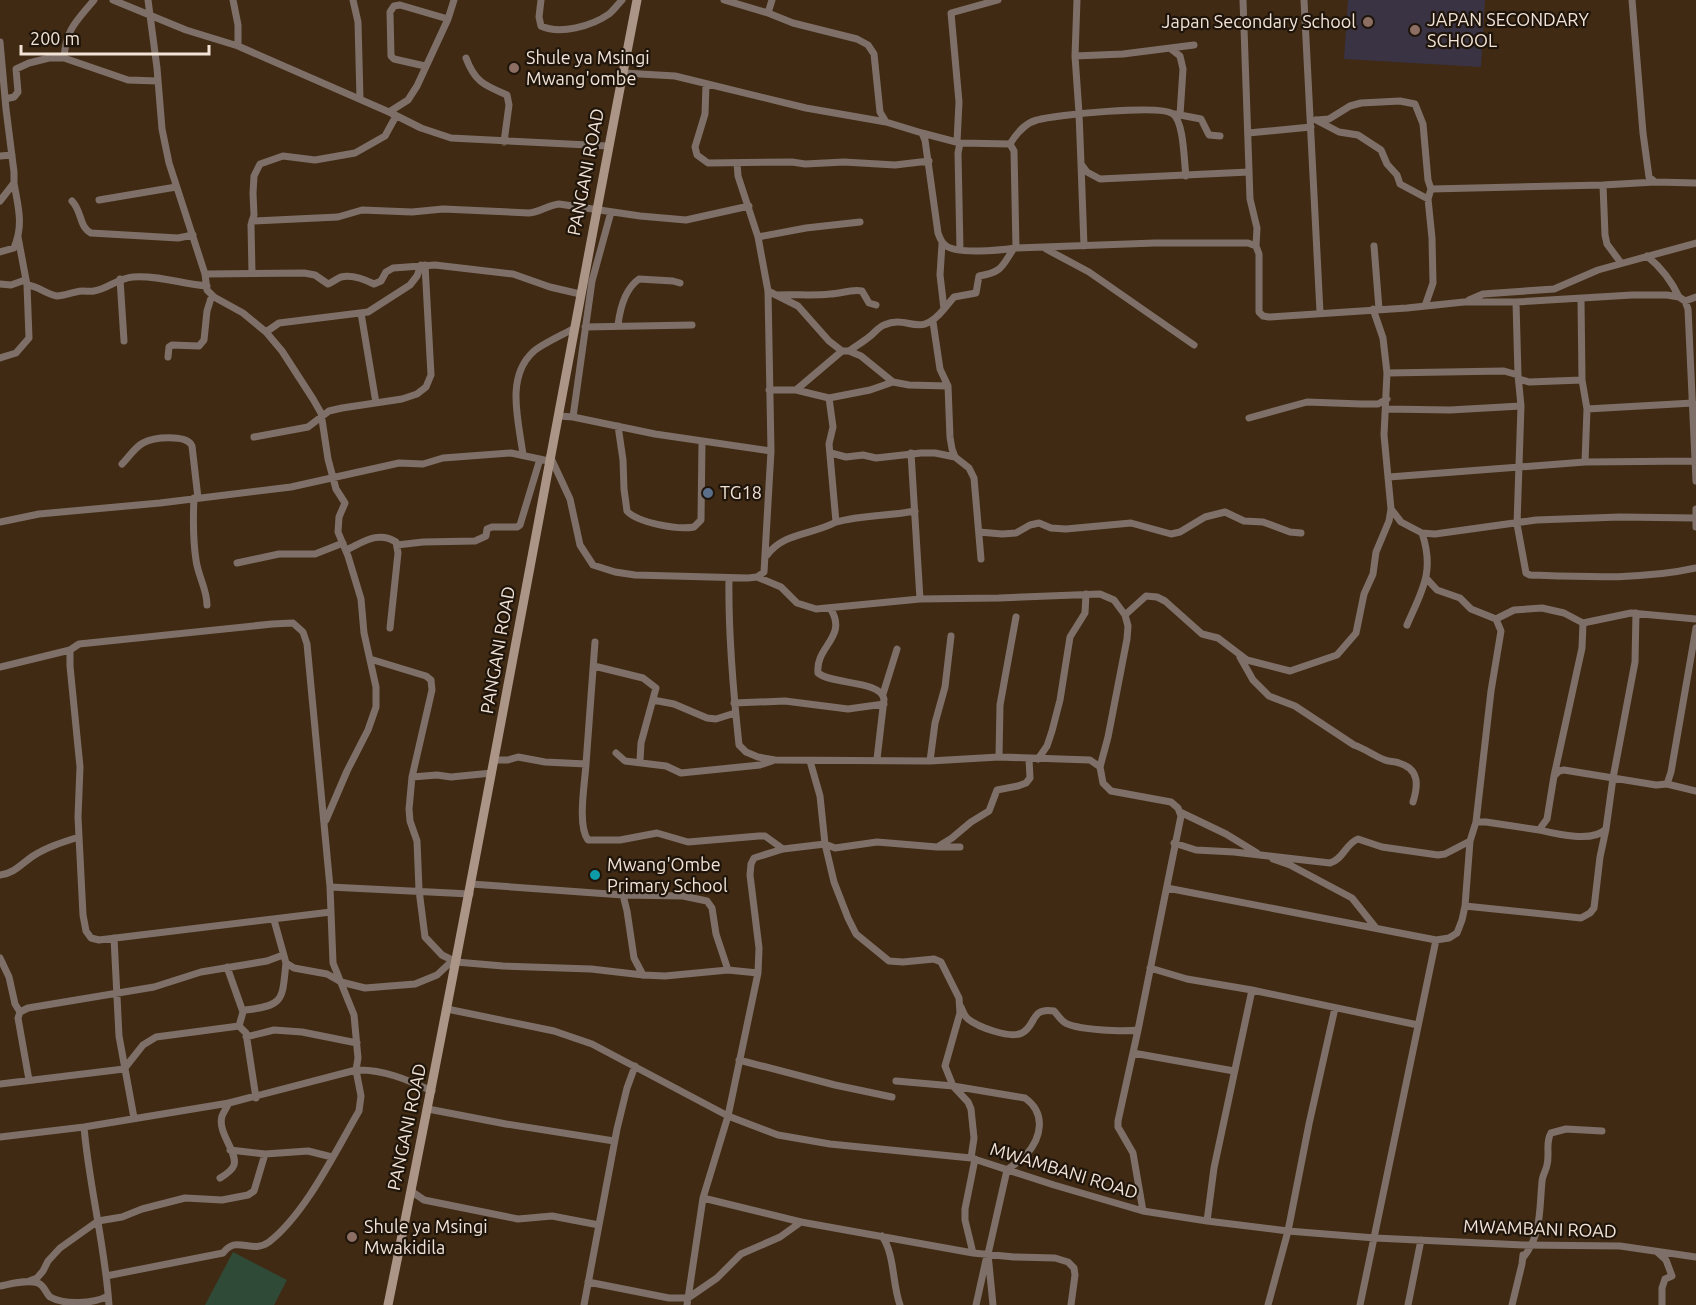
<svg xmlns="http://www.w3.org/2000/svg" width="1696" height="1305" font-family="Ubuntu,sans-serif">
  <rect width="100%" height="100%" fill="#402a13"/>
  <path fill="#393344" d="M1348 0H1485L1481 67 1344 59Z"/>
  <path fill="#304a38" d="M233 1252 287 1280 274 1305H205Z"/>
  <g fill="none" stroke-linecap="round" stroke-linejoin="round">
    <path stroke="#7e7068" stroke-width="7" d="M113 0 186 30 238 46 389 112 421 128 451 138 608 146
      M148 0 157 68 162 129 169 163 205 274 207 290 214 297 243 313 266 332 282 351 313 399 321 413 328 459 336 489 345 503 339 517 338 532 348 556 361 599 364 633 376 687V707L368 730 347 771 326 820
      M233 0 238 25V46
      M353 0 358 22 360 99
      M541 0 539 17 541 26C560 35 592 26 609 14 614 10 618 4 622 0
      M724 0 768 13 793 23 857 39 868 45 874 54 880 112 886 122 922 133 925 140 938 233C940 238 941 242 945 245 956 255 1001 250 1016 248L1155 243H1248L1256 246 1259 254V312L1263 316 1269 317 1407 308 1464 302H1516L1632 295H1667L1679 297 1685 301 1688 309 1696 481
      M1077 0 1075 56 1079 113 1081 164 1087 172 1100 179 1249 172
      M1243 0 1250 199 1257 228 1256 246
      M1304 0 1320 312
      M1632 0 1643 133 1649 177 1655 182 1696 183
      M768 13 772 0
      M0 42 6 109 14 172V183L0 201
      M1171 49 1180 56 1183 69 1180 115 1175 114
      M1075 56 1123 54 1194 45
      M64 58C66 29 76 22 94 0
      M466 58C475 82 484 85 507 95L509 105 504 142
      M425 66 394 59 391 56 390 12 394 6 400 5 448 19
      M623 73 675 76 806 108 886 122
      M706 84 705 114 695 147 697 155 708 163 792 162 805 164 844 162 895 165 929 161
      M5 99 14 97 18 92 16 69 29 63 49 58H64L128 80 158 81
      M389 112 408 100 417 86 448 19 454 0
      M1180 115 1201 119 1209 135 1220 136
      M1316 120 1339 132 1358 135 1381 150 1387 164 1397 175 1400 184 1428 199
      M1317 120 1329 119 1350 106 1361 103 1400 101 1415 104 1423 124 1428 180 1431 189 1428 199 1432 238 1433 283 1425 306
      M922 133 960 143 1010 144 1014 151 1016 248
      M1248 133 1311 127
      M957 142 959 102 951 13 998 0
      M1010 144C1016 134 1025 123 1037 120 1055 115 1161 104 1173 114 1184 122 1184 162 1186 176
      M0 156 12 155
      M1081 164 1084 246
      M1603 185 1605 235 1607 244 1621 263
      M1431 189 1603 185 1655 182
      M99 200 176 187
      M72 201C82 211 79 227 91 233L178 238 193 235
      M252 221 338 217 362 210 412 212 443 209 529 213C541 212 548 205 559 204L640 216 686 220 749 206
      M758 237 806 228 860 222
      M1374 246 1379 309
      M1046 249 1089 272 1194 345
      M960 250 958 153 960 143
      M0 252 14 248C24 224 18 207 14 183
      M1647 256C1662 268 1671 280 1679 297
      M252 273 251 225 254 215 253 193 254 176 260 164 283 156 315 160 355 153 385 136 396 116
      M205 274 304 273 315 275 328 284C333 282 336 279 341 277 352 274 364 279 374 284L381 281 386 272 393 268 435 265 513 274 550 287 580 294
      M120 279 124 341
      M0 284 11 285 25 280
      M27 285C38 286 46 294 57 296 64 296 70 293 76 292 82 290 88 292 94 291 108 289 118 278 133 277 158 275 182 284 207 286
      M768 291 798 306 829 341 842 351H849L861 356 893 382 909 385 948 386
      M777 295C795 294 812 296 830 294 841 294 850 289 862 291L869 303 876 305
      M1581 299 1582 380 1587 409 1585 462
      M1469 300 1483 294 1554 289 1598 270 1696 243
      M1685 301 1696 297
      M1516 302 1518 375 1521 406 1517 524 1526 573 1530 575C1585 577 1642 580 1696 568
      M944 309 954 297 976 293 979 276C1003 272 1002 266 1014 248
      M1373 309 1383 338 1387 373 1384 435 1391 509 1401 522 1422 533 1435 534 1536 520 1620 517 1695 518
      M361 313 376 403
      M933 322 940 369 948 386 950 437 952 449 955 457 969 468 974 478 981 559
      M618 325C620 308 625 289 639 279L673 281 680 283
      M585 327 692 325
      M266 332 279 323 368 312 410 285 417 276 421 265
      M849 351C856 346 863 342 869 337 874 334 878 327 884 325 909 314 919 340 944 309L940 275 942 244
      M168 357 169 347 172 345 199 346 204 340 207 311 212 295
      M0 358 16 353 29 338 27 285 18 237
      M1387 373 1504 371 1518 375
      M1519 379 1529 382 1582 380
      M769 390H796L829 398 870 390 893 382
      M796 390 842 351
      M1386 409 1450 410 1521 406
      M1587 409 1693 403
      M559 416 573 417 655 434 771 451
      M573 417 592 281 611 212
      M1249 418 1307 402 1361 404H1378L1387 399
      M618 426 623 460 624 489 627 511C638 523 678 530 694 527L701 520 702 442
      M254 437 308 427 329 411 342 408 402 399 417 394 426 387 431 375 425 265
      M831 453 846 457 863 455 876 458 921 453H935L955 457
      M911 453 920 599
      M523 455C519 422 505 378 533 352 540 345 564 334 573 329
      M550 456 570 499 580 545 593 565 615 572 635 575 748 578 757 577 764 572 771 451 768 291 758 237 738 176 737 163
      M122 464C128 458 135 447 143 443 153 437 187 434 192 446L198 498
      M1389 477 1585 462 1694 461
      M194 498C193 518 193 540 196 560 198 576 207 589 207 605
      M1696 509V527
      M0 522 39 514 160 503 291 487 399 463 423 464 443 458 511 453 549 461
      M836 522C862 515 889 516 915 511
      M979 532 1002 534 1016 533 1030 525 1039 523 1051 528 1066 529 1131 523 1171 534 1180 532 1205 517 1225 512 1244 521 1263 522 1290 532 1301 533
      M397 545 423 542 475 541 486 536 487 529 492 527H517L520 525 540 459
      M346 550C362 543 378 530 396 542L398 553 390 628
      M767 555C785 532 812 535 836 522L829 444 833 427 829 398
      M237 563 279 554H315L343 543
      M757 577 781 587 797 603 816 609 920 599 999 598 1100 594 1114 600 1125 615 1128 626 1127 639 1108 737 1100 767
      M729 578C728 634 733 689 739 745L746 752 758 757 775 760 930 761 999 757 1090 760 1100 767 1103 783 1111 791 1171 802 1178 808 1181 816 1138 1030 1118 1121V1127L1133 1153 1143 1211
      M1427 579 1437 590 1460 598 1471 609 1496 619 1514 610 1542 608 1564 613 1583 623 1631 613 1696 619
      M830 608C849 637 815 646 818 673 832 685 880 680 884 699L877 759
      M1125 615 1146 596 1157 597 1165 601 1202 634 1218 638 1247 660 1290 671 1337 655 1356 633 1364 594 1373 574 1376 552 1389 521 1391 509
      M1407 625C1422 590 1435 572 1422 533
      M1240 657 1253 680 1269 696 1295 706 1354 745C1366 749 1374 756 1385 760 1389 762 1395 761 1399 763 1420 769 1418 786 1413 802
      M370 659 426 676 431 680 432 690 412 777 409 809 410 821 417 841 419 890 425 937 442 955 456 962 503 966 591 969 643 975 665 976 728 970 758 973 759 948 750 875 751 864 754 858 783 849 825 844 835 848 877 842 937 847H960
      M594 666 643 678 656 688 641 743 640 761
      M0 667 70 650
      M883 694 897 649
      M653 700 674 704 707 718 716 719 735 713
      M734 703 785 701 848 709 884 704
      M616 753 625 761 666 766 681 773 760 765 772 761
      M999 757 1000 705 1016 617
      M1038 759 1047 746 1052 731 1060 700 1070 637 1085 613 1086 594
      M494 760H508L518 757 545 762 586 764C585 783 577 825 588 840H620L657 833 688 842 759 836H765L783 849
      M810 761 820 796 825 844 834 882 848 918 856 934 889 961 903 962 934 959 941 962 959 998 960 1013 945 1066 953 1086 968 1102 971 1109 974 1138 971 1158
      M930 761 935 723 945 687 951 636
      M586 764 595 642
      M1554 776 1582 648 1583 623
      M412 777 437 775 451 777 492 773
      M1667 784 1696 791
      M1180 812 1226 834 1257 853
      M1476 822 1491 691 1501 631 1496 619
      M1539 830C1556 834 1593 843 1606 829L1613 778 1635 662 1636 613
      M1174 843 1196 850 1234 852 1330 863C1343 860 1346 843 1358 839L1382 847 1438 855 1445 854 1470 841
      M939 846 952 838 971 822 989 811 997 790 1018 786 1026 783 1030 778 1029 759
      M1273 859 1290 865 1352 898 1376 928
      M0 875C15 873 21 864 33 856 47 847 63 842 79 837
      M471 884 623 895 683 896 707 901 712 908 716 934 728 970
      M330 887 470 894
      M1167 888 1436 940 1449 938 1457 933 1462 920 1465 906 1470 841 1476 822H1486L1539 830 1547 819 1554 776 1559 771 1564 770 1656 785 1667 784 1671 772 1696 628
      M623 895 627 911 634 958 643 975
      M1465 906 1581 918 1590 913 1594 908 1600 857 1606 829
      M331 912 99 940 91 938 86 931 83 915 78 817 80 767 70 666V650L79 644 272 624 293 623 303 632 307 644 330 887 333 963 354 1015 358 1058 356 1070C383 1069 408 1080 432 1091
      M274 920 286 963 294 968 327 974 341 982 365 988 415 984 437 975 452 961
      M114 938 119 1036 134 1118
      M0 958 9 977 15 1004 20 1012
      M227 967 243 1012
      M1150 968 1187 979 1252 990 1418 1025
      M961 1007C963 1011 964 1016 968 1019 978 1027 1010 1039 1022 1033 1037 1025 1030 1007 1054 1011 1057 1014 1060 1019 1064 1022 1074 1030 1125 1032 1138 1030
      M447 1009 554 1031 592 1044 728 1116 778 1135 830 1144 971 1158 1054 1185 1143 1211 1207 1221 1288 1231 1375 1238 1523 1245 1620 1246 1696 1257
      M239 1026 243 1012 245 1010C285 1006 282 999 286 963
      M246 1037 274 1030 302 1032 357 1043
      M1133 1053 1234 1071
      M739 1060 835 1085 892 1097
      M29 1080 18 1018 20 1012 28 1008 154 987 201 972 267 961 283 955
      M896 1081 953 1086 1025 1098C1046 1113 1042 1137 1026 1155 1021 1161 1013 1165 1007 1170L988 1254 993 1305
      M0 1084 124 1069 143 1045 156 1037 239 1026 246 1033 256 1098
      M428 1109 506 1124 614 1141
      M84 1127C89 1186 105 1245 109 1305
      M0 1137 84 1127 229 1103 356 1070 361 1096 359 1111C335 1152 306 1213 269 1242 251 1255 237 1234 223 1253L106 1276
      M230 1150 265 1154 308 1151 332 1157
      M220 1178C225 1175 232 1171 234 1165 238 1152 217 1133 222 1116 224 1111 227 1107 229 1103
      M411 1191 424 1200 518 1219 552 1216 599 1225
      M703 1198 801 1222 973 1253 1014 1257 1055 1258 1068 1262 1074 1268 1075 1275 1071 1305
      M1207 1221 1214 1168 1252 990
      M882 1236C895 1255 892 1283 900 1305
      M1657 1252 1666 1260 1672 1276 1665 1279 1662 1288V1305
      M973 1253 965 1220V1209L975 1159
      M1523 1258C1542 1233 1539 1212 1542 1182 1542 1176 1546 1171 1547 1165 1550 1153 1545 1143 1551 1133L1566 1129 1602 1131
      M27 1282 37 1278 43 1271 48 1261 60 1248 98 1221 122 1217 142 1209 185 1198 222 1200 248 1195 254 1191 265 1154
      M588 1282 669 1298H688L717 1278 741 1254 780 1237 801 1222
      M0 1286C11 1284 27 1279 38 1283 45 1286 45 1292 50 1297 64 1305 93 1304 108 1296
      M584 1305 617 1129 627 1088 635 1066
      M687 1305 703 1198 728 1116 758 973
      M976 1305 986 1260
      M1268 1305 1288 1231 1309 1124 1335 1008
      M1360 1305 1436 940
      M1408 1305 1421 1240
      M1512 1305 1522 1264 1523 1255"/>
    <path stroke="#ab9587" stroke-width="9" d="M388 1305C476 871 553 435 637 0"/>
  </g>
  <g fill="#8d6e63" stroke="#1f150b" stroke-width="2">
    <circle cx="1368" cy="22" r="6"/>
    <circle cx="1415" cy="30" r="6"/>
    <circle cx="514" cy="68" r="6"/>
    <circle cx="352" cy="1237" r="6"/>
  </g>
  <circle fill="#5c6f8a" stroke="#1f150b" stroke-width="2" cx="708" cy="493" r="6"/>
  <circle fill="#0f9aa8" stroke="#1f150b" stroke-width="2" cx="595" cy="875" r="6"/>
  <g text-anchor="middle" stroke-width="4.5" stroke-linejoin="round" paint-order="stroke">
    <g font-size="18" fill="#f2e3d6" stroke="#1f150b" text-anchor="start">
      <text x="1427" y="26">JAPAN SECONDARY<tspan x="1427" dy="21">SCHOOL</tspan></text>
      <text x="1356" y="28" text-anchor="end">Japan Secondary School</text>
      <text x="526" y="64">Shule ya Msingi<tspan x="526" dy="21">Mwang'ombe</tspan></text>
      <text x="720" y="499">TG18</text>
      <text x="607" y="871">Mwang'Ombe<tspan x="607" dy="21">Primary School</tspan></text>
      <text x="364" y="1233">Shule ya Msingi<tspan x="364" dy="21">Mwakidila</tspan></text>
    </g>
    <g font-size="18" fill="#f2e3d6" stroke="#1f150b">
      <text transform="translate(586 172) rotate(-79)" y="6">PANGANI ROAD</text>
      <text transform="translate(498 650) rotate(-80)" y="6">PANGANI ROAD</text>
      <text transform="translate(407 1127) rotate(-78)" y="6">PANGANI ROAD</text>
      <text transform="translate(1064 1171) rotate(17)" y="6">MWAMBANI ROAD</text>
      <text transform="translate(1540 1229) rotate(2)" y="6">MWAMBANI ROAD</text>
    </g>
  </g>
  <path d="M21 45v9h188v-9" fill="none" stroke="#f2e3d6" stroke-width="3"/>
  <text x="30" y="45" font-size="18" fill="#f2e3d6" stroke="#1f150b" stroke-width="4.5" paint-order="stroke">200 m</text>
</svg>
